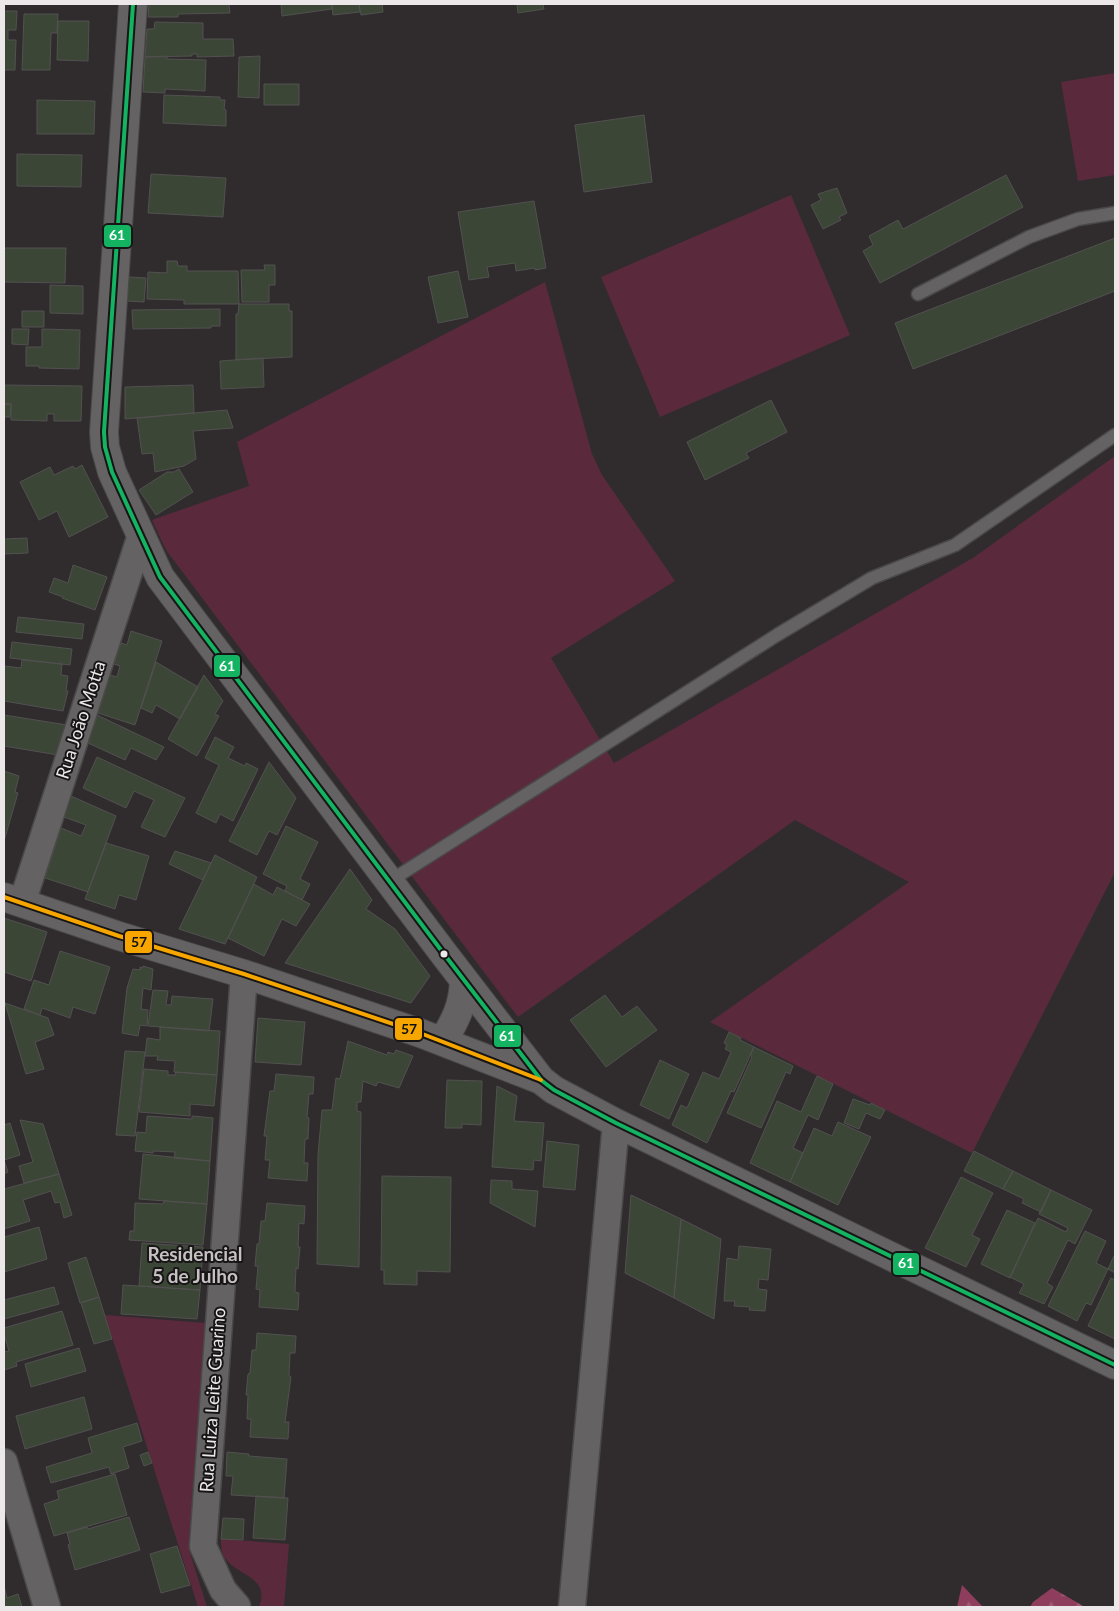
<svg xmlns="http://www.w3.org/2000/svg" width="1119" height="1611" font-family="Lato,sans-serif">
  <defs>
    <pattern id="forest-firs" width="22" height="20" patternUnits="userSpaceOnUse" patternTransform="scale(1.25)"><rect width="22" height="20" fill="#8e3d5c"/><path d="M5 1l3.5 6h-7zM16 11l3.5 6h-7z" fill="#9e5973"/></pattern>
  </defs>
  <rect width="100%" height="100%" fill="#302c2e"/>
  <path fill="#5a2a3c" d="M1115 73V175L1078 181 1061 82Z
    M791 195 850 335 660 417 601 277Z
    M545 282 592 454 602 475 675 581 551 658 614 763 973 558 1115 456V872L972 1153 710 1022 909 882 795 820 518 1017 166 550 152 520 249 486 237 442Z
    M105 1315 205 1323 189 1542 190 1553 207 1607H198Z
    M221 1539 289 1544 284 1607H259C271 1577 236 1575 225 1558 221 1553 221 1545 221 1539Z"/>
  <path fill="url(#forest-firs)" d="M962 1585 983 1607H957Z
    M1052 1588 1085 1607H1030L1033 1602Z"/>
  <path fill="#3c4636" stroke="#525051" d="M149 4H229L230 13 178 14V17H148Z
    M281 4H332V9L282 16Z
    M332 4H359L360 12 333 15Z
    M359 4H382L383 12 361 15Z
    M517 4H543L544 9 518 13Z
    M4 11H17L16 30H8V40H16L15 70H4Z
    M24 14H58L57 33H51L50 70H22Z
    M58 21H89L88 61 57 60Z
    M155 22 203 23V39H233L234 56 197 57V54H192V56L145 57 147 29H154Z
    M167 56V59L206 60 205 91 165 89V93L143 92 145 57Z
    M260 56 259 98 238 97 239 57Z
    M264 84H299V105H264Z
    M164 95 220 97V100H225L224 109 226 110V126L163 123Z
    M37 100 95 101 94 134H37Z
    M644 115 652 182 584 192 575 125Z
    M17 154 82 155 81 187 17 186Z
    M151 174 226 178 223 217 148 213Z
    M1006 175 1023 207 880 283 863 251 873 245 869 236 898 220 903 229Z
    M837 188 847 213 839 217 841 220 823 229 811 205 821 200 818 194Z
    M534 201 546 268 535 270V268L516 271 515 263 487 267 489 277 469 280 458 212Z
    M1115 238V291L913 369 895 323Z
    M4 248H66L65 283 4 282Z
    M167 261H177L178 266H187V271H238L239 304H184V300L147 299 148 272 167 273Z
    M264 265H275V285H269V302H242L241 270H265Z
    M458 271 468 317 438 323 428 277Z
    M129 277 146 278 144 302 127 301Z
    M50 285 83 286V314L50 313Z
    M239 304H289V311H292V357L236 360V314H238Z
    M220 309V326H211V328L133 329 132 310Z
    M22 311H44V327H22Z
    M12 329H29L28 345 12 344Z
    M42 329 80 330 79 369 39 368V366H26V347H42Z
    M263 358 264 387 221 389 220 361Z
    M4 385 82 386 81 421H54V414H47V421L11 420V404H4Z
    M193 385 194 413 125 419V387Z
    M771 400 787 432 746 453 749 458 705 480 687 442Z
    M4 404H11L10 417H4Z
    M227 410 233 428 193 431 196 459 184 466 155 472 153 453 142 454 137 418Z
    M82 465 108 517 69 537 57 511 39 520 20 482 50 467 54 475 73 466 75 469Z
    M179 469 193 492 156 515 139 490 167 472H174Z
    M27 538 28 553 4 554V539Z
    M73 565 107 577 95 610 62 598 63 597 49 592 54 578 68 583Z
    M18 617 84 624 82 639 16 632Z
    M131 631 162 641 135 725 98 713 110 675 117 677 120 666 114 664 121 643 127 645Z
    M12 642 72 649 70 665 10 658Z
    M22 660 62 664 61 675 68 676 66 691H68L63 711 4 701V666L21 668Z
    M156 662 198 687 180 719 156 705 152 713 141 708Z
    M204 675 223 701 215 714 219 716 197 756 168 739Z
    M4 715 67 725 58 755 4 746Z
    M97 715 164 747 156 760 131 748 125 760 88 743Z
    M215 737 234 747 228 758 245 766 246 763 258 769 233 821 220 814 216 823 196 813 219 765 205 758Z
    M97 757 185 798 165 837 141 827 154 800 134 791 126 808 83 788Z
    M269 762 296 798 277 835 269 831 257 855 229 841Z
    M4 771 19 776 15 792 18 793 4 841Z
    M71 796 116 816 88 892 45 878 61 828 81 836 86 825 64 817Z
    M286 826 318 842 300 879 310 884 302 900 285 891 287 886 263 874Z
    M106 843 149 856 136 900 119 895 115 909 85 899Z
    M175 851 211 863 203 880 169 864Z
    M215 855 257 877 225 944 179 929Z
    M350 869 372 900 366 909 395 929 430 976 411 1003 285 963Z
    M254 884 273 895 277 887 310 904 296 926 282 919 264 956 228 938Z
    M4 918 47 932 31 981 4 972Z
    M60 951 110 967 95 1014 73 1007 70 1018 42 1008 40 1015 24 1009 34 980 49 985Z
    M143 966 153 969 151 990 143 988 141 1009 148 1010 147 1026 140 1025 138 1036 122 1033 127 988 133 969 140 970V967L142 968Z
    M153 990 168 991 166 1005H171L172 996 213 999 209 1031 148 1026Z
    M605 995 622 1017 637 1006 657 1030 606 1067 570 1020Z
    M5 1003 48 1018 54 1035 35 1042 44 1069 26 1074Z
    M258 1018 305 1022 301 1065 255 1062Z
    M160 1027 220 1031 217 1075 174 1072 175 1061 157 1060 158 1056H145L147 1038 160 1040Z
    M729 1032 741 1038 740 1040 754 1047 734 1092 731 1091 707 1143 672 1125 681 1105 687 1108 703 1072 719 1079 731 1052 725 1049 727 1045 724 1043Z
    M348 1041 387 1055 388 1052 394 1054 396 1050 413 1056 399 1088 378 1082 376 1086 363 1081 361 1102H357V1111L361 1112 359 1267 317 1264 318 1155 322 1110H332L336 1078 340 1079Z
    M754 1047 793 1066 790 1074 786 1072 761 1128 727 1113 752 1057 750 1055Z
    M125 1051 145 1052 135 1136 116 1135Z
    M660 1060 689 1074 669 1119 640 1105Z
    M144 1069 168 1071V1075H175L176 1072 217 1075 214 1106 190 1104V1116L139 1112Z
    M276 1074 314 1077 313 1094H309L307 1117 309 1118 308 1139H305L304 1163H308L307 1181 268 1178 270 1160H265L267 1136H264L270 1091H274Z
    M817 1076 833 1084 818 1120 808 1115 793 1148 803 1153 790 1182 750 1163 777 1101 801 1112Z
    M447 1080 482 1081 481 1125 462 1124V1128H445Z
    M497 1086 517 1096 514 1121 544 1123 541 1161 534 1160 533 1170 492 1167Z
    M853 1099 870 1105 871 1103 885 1110 880 1119 866 1113 859 1129 844 1123Z
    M147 1116 192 1119V1116L213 1118 210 1161 174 1158 175 1152 153 1151V1153L135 1151 137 1132 146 1133Z
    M20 1120 43 1124 59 1174 24 1183 19 1166 33 1162Z
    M838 1122 871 1137 838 1205 790 1182 814 1128 832 1136Z
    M10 1123 20 1155 4 1160 8 1172 4 1174V1125Z
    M547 1141 579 1145 575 1190 543 1187Z
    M974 1151 1013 1171 1003 1189 964 1171Z
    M143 1154 210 1161 207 1204 139 1199Z
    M1013 1171 1051 1190 1041 1212 1022 1203 1024 1199 1003 1189Z
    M59 1174 72 1215 64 1218 60 1202 55 1203 51 1191 23 1200 30 1221 4 1229V1189Z
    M382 1176 451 1177 450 1272 417 1271V1285L384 1284V1270H381Z
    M961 1177 993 1193 972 1235 980 1239 966 1267 925 1248Z
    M491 1180 512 1181V1189L538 1191 535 1227 490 1203Z
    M1051 1190 1092 1210 1075 1244 1068 1240 1047 1283 1053 1287 1044 1304 1019 1293 1024 1284 1010 1277 1038 1218 1066 1232 1068 1228 1039 1214Z
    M631 1195 681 1219 674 1298 625 1273Z
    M164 1201 207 1204 203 1245 129 1240 130 1231H134L135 1203 163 1204Z
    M267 1203 305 1206 304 1224 299 1223 298 1247H300L298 1269 296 1268 295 1292 299 1293 298 1310 259 1307 260 1290 256 1289 258 1266H255L257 1244H259L261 1221H265Z
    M1007 1210 1035 1223 1010 1278 981 1264Z
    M681 1219 721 1239 714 1319 674 1298Z
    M39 1227 47 1259 4 1272V1237Z
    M1085 1231 1106 1241 1096 1263 1108 1269 1091 1305 1086 1303 1077 1321 1048 1306Z
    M142 1243 203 1247 200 1290 139 1286Z
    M739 1246 771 1249 768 1280 759 1279 758 1289 767 1290 765 1311 749 1310 750 1307 734 1306 735 1301H724L727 1258 738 1260Z
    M1114 1256 1115 1257V1273L1108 1269Z
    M86 1257 99 1297 80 1303 68 1263Z
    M1111 1278 1115 1280V1339L1088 1326Z
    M123 1285 200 1290 197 1319 121 1314Z
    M54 1287 59 1304 4 1319V1300Z
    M99 1297 112 1339 94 1344 81 1303Z
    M62 1311 73 1345 16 1362 17 1366 4 1370V1352L9 1351 4 1334V1328Z
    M257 1333 296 1336 295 1353H290L289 1376 291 1377 285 1422H289L288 1439 250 1437 251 1419H247L248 1395H246L248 1374 250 1373 252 1350H256Z
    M79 1348 86 1371 31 1387 25 1364Z
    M84 1397 92 1429 25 1449 16 1416Z
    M137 1423 142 1441 123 1447 129 1468 111 1474 109 1467 51 1483 46 1467 92 1453 88 1438Z
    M148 1452 152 1463 144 1466 140 1455Z
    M227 1452 249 1454V1456L287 1459 284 1498 231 1495 233 1476H226Z
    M115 1474 127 1515 54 1536 44 1504 59 1499 57 1491Z
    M256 1496 288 1498 285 1540 253 1538Z
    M129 1517 140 1550 75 1570 68 1545 70 1544 67 1533 87 1527 88 1529Z
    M223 1518 244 1519 243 1540 221 1539Z
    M177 1546 190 1585 161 1593 150 1554Z
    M4 1586 7 1598 18 1594 22 1607H4Z"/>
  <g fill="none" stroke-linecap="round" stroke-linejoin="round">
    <defs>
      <path id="service" d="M918 294 1029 237 1078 219 1115 213
        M390 881 777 635 872 578 955 545 1115 435"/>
      <path id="minor" d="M22 903 140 538
        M4 1462 47 1607
        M237 1606 223 1590 203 1546 244 974
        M572 1607 616 1123"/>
      <path id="tertiary" d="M133 4 104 432 105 447 112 472 160 577 444 954 541 1080 554 1090 616 1123 1115 1365
        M4 897 119 936 244 974 420 1033 541 1080
        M443 1041C456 1019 463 1006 464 980"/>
    </defs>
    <use href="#service" stroke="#4a4849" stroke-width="15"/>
    <use href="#minor" stroke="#4a4849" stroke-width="29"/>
    <use href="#tertiary" stroke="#4a4849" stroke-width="30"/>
    <use href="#service" stroke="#646262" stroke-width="12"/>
    <use href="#minor" stroke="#646262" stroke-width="26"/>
    <use href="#tertiary" stroke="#646262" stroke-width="28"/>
    <defs>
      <path id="bus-1" d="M133 4 104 432 105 447 112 472 160 577 444 954 541 1080 554 1090 616 1123 1115 1365"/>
      <path id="bus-2" d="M4 897 119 936 244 974 420 1033 541 1080"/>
    </defs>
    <use href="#bus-1" stroke="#171515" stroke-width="8"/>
    <use href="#bus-2" stroke="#171515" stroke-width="8"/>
    <use href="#bus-1" stroke="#13b361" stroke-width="4"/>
    <use href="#bus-2" stroke="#f7a600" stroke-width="4"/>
  </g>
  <circle fill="#ece8e9" stroke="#171515" stroke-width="2" cx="444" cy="954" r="4.5"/>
  <g text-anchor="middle" stroke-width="4" stroke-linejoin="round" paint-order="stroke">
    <g font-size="18" fill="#ece8e9" stroke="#171515">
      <text transform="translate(81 720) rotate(-72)" y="6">Rua João Motta</text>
      <text transform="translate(213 1400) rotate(-86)" y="6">Rua Luiza Leite Guarino</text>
    </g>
    <g font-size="19" font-weight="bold" fill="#c8c1c3" stroke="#171515">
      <text x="195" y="1261">Residencial<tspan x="195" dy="22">5 de Julho</tspan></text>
    </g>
  </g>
  <g stroke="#171515" stroke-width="2">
    <rect x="103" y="224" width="29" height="24" rx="5" fill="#13b361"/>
    <rect x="213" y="654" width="28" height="24" rx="5" fill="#13b361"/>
    <rect x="124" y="930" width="29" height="24" rx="5" fill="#f7a600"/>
    <rect x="394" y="1017" width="29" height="24" rx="5" fill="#f7a600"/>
    <rect x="493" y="1024" width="29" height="24" rx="5" fill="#13b361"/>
    <rect x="892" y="1252" width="28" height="24" rx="5" fill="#13b361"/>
  </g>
  <g font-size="14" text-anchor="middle" font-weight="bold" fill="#fff">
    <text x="117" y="240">61</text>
    <text x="227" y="671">61</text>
    <text x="507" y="1041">61</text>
    <text x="906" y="1268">61</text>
  </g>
  <g font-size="14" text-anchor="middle" font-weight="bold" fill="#111">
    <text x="139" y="947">57</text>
    <text x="409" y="1034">57</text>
  </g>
  <rect width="1119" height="1611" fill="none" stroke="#ece8e9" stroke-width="10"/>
</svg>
